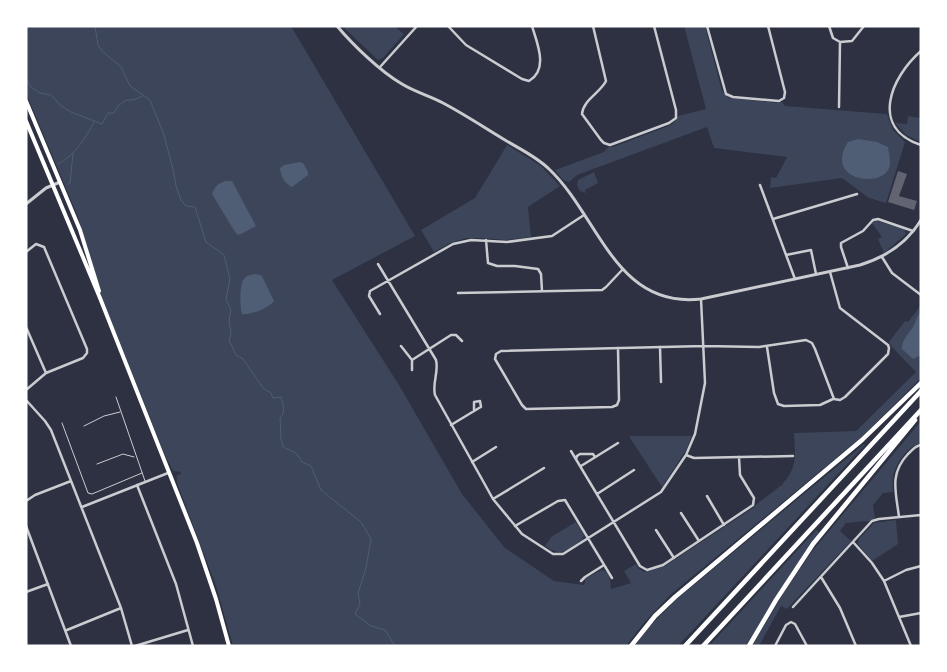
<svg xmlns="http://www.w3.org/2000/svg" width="947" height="672" font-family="Poppins,sans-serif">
  <rect width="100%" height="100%" fill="#2d3142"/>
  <path fill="#3c4559" d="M26 26H291L415 236 332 280 399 385 462 494 505 548 554 581 584 585 586 578 602 570C610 572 611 582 611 589L631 583 624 571 636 564 639 569 645 572 665 566 753 508 758 503 783 484V483C798 467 795 452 794 433L856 431 916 372 892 347 889 342 905 321 908 322 921 305V378L863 436 670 595 643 624 626 646H233L216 586 177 483V475L181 474V472L173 471 165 455 102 298 78 217 26 93Z
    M342 26H394L404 34 383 58 378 60Z
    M684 26H705L722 91 729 98 778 103 782 102 785 106 887 114 893 130 905 142 886 203 869 198 842 178 770 188 771 177 776 178 787 157 714 148 707 127 577 175 569 182 563 180 555 170 604 152 608 147H613L671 125 676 120 678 116 706 109Z
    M908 116 921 118V142L906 135 895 123 907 124Z
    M507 145 541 166 560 186 528 207 531 237 505 240 484 238H466L448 244 434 252 421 230 475 198Z
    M594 172 598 183 585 190 586 193 580 191 577 185 578 180Z
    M874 221H877L904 229 906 234 884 253 878 239 882 237 872 223Z
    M921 421V443C908 446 896 463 893 476 892 481 893 486 893 492L883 493 873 505 875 518 868 522 866 521 846 523 840 531 851 541 787 609 781 606 759 646H752L785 591 813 550Z
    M630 436H692L686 450 662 487 630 438Z
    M864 444 865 445 678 646H635L648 628 677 599Z
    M896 520 898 544 872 561 858 544 859 539 874 523Z
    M576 522 584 535 582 540C566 550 563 558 545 546L551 537Z
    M816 530 820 533 769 607 747 646H709Z"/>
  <path fill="#4f5d75" d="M858 139 877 142 888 147C889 154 892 164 888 170 878 188 824 179 848 142Z
    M300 162 303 163 308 172V175L292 187C285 184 280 175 280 168L284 165Z
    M226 181H232L256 226 241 234 238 235 235 232 212 194C215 186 218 183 226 181Z
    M255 274 261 275 263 278 274 301C269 308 251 315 242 314 240 308 239 284 244 279 246 275 251 275 255 274Z
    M921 311V355L913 359 902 349C902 337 911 333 915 323 917 318 918 315 921 311Z"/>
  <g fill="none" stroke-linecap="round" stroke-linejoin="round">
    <path stroke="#4f5d75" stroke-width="1" d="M95 26 98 45 102 51 121 67 130 86 150 100 164 135 173 169 176 186 181 200 186 206 195 207 206 242 224 255 230 279 226 299 231 310 229 320 231 334 229 340 236 355 243 359 263 388 271 393 273 398 281 397C283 405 286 412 280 418L281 439 283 447 296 453 302 462 311 466 321 490 361 522 371 539 366 568 358 593 360 604 355 614 371 626 385 630 395 646
      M26 78 31 87 40 93 51 95 61 106 71 112 102 124 108 113H114L118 106 126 100H133L143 96
      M58 164C74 156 86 138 94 122
      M68 184 70 183 73 154"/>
  </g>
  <path fill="#626471" d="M898 171 907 174 899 196 917 201 914 210 888 202Z"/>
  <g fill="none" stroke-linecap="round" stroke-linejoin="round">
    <path stroke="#caccd0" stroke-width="1" d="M116 397 145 481
      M62 423 88 493 92 494 142 473
      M84 426 104 416 120 412
      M97 464 123 454 134 457"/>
    <path stroke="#caccd0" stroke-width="2.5" d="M448 26 466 45 522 79 529 81C549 69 537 43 532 26
      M593 26 606 81C600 93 583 100 582 114L601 140 604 143 610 145 669 123 676 118V110L654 26
      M707 26 726 94 733 97 779 101 784 98 785 92 768 26
      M829 26 833 38 840 42 852 41 864 26
      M921 51C891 77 869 128 921 145
      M380 67 417 26
      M839 107 840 42
      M760 185 795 279
      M773 219 857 194
      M486 240 488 263 497 266H515L538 269 541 274 542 291
      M26 252 36 244 44 247 87 349V353L83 358 46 373
      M786 255 811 250 816 274
      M882 257 892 273 921 295
      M378 264 436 360C439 372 432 383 435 395L493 499 522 534 553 554H563L661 492 686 455 695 434 705 383 701 299
      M848 268 841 247V243L863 231 873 220 878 219 913 231
      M458 293 602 290 606 287 623 269
      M380 314 369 296 370 291 453 244 471 240 507 242 552 236 584 215
      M26 327 46 373 26 390
      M401 346 412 360 451 335H456L462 341
      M660 347 661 382
      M767 347 774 393 778 404 784 406 820 405 833 399
      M618 348 619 400 617 405 612 407 526 409 522 405 495 359 496 354 501 351 704 346 759 347 806 340 812 343 815 349 834 399 840 400 845 397 888 354 889 348 888 345 840 308 830 272
      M412 360V370
      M26 400 45 421 51 430 121 608 132 646
      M451 425 479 408 481 407 480 401 474 402V411
      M571 451 640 566 647 570 663 565 753 505 754 498 740 475 739 457
      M686 455 694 458 793 456
      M576 459 577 456 580 454H593L595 457
      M472 462 496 447
      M581 466 618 443
      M137 485 176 584 193 646
      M597 494 634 470
      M707 496 724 525
      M493 499 544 468
      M26 501 35 495 71 481
      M82 507 168 473
      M681 513 699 541
      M899 517C896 492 889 474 908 454 912 450 915 446 921 445
      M26 526 71 646
      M515 526 558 501 565 500 612 578
      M656 530 674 558
      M853 542 872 563 884 581 911 646
      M821 577 840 608 856 646
      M581 581 585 577 604 565
      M884 581 906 570 921 566
      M26 592 48 584
      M793 607 872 521 879 519 921 515
      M899 617 921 613
      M67 630 121 608
      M135 646 188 630
      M775 646 786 625 791 622 795 624 807 646"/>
    <path stroke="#caccd0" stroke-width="3" d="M337 26C353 45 381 72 402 84 415 92 430 96 443 103 464 114 485 128 505 140 520 149 537 157 549 169 599 216 615 309 701 299L860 265C886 257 907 243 921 220
      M26 204 46 188 60 182"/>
    <path stroke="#fff" stroke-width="4" d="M26 101 80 230 99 291
      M26 121 100 298 197 543 216 599 229 646"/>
    <path stroke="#fff" stroke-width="4.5" d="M631 646 655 616 675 597 862 440 921 383
      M685 646 921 391
      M703 646 921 410
      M749 646 776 600 813 544 915 420"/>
  </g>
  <rect width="947" height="672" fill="none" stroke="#ffffff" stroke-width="55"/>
</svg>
